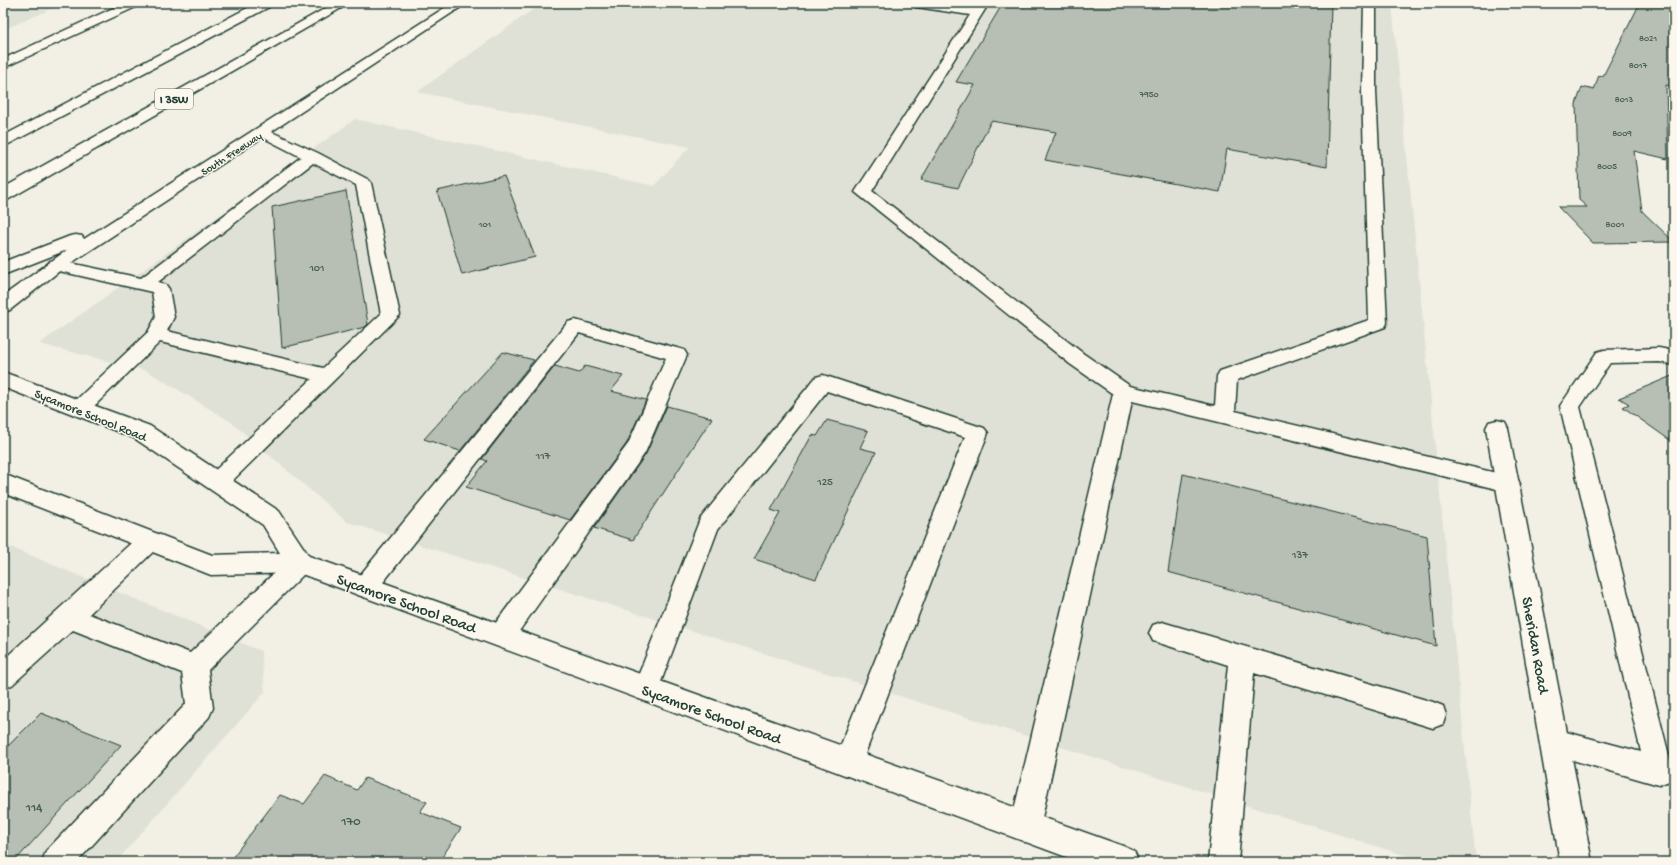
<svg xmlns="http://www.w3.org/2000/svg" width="1677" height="865" font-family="'Gochi Hand',sans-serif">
  <rect width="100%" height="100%" fill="#f2f0e5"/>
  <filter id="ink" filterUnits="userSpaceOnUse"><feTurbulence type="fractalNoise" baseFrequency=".025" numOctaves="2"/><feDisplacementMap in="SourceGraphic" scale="8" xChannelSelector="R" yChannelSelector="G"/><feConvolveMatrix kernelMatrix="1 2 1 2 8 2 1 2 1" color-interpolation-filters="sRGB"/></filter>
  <g filter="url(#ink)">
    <path fill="#e0e1d6" d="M3 3H65L3 30Z
      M542 3H1392L1476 862H1426L347 522 231 422 147 371 39 344 355 119 654 186 689 147 417 92Z
      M3 544 261 651 265 692 116 862H3Z"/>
    <path fill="#b7beb3" stroke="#1f3d34" d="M1003 3H1331L1327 167 1227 149 1220 192 1045 160 1056 132 991 121 958 188 921 180 975 85 956 82Z
      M1640 3H1674V87L1666 85 1668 159 1634 151 1642 211 1674 242 1593 243 1558 207H1587L1579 200 1576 104 1582 87 1594 90 1599 75 1603 76Z
      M504 176 535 257 462 275 437 191Z
      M346 191 368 324 365 327 282 348 272 207Z
      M503 352 534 360 460 451 424 439Z
      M555 366 579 373 585 366 623 376 611 391 646 400 627 443 570 520 466 487 487 461 482 459Z
      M1674 375V443L1623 407 1629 404 1619 398Z
      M667 406 712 418 633 540 594 528 646 454Z
      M827 420 868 431 860 448 876 452 816 579 754 559 780 513 771 510 812 435 817 436Z
      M1183 474 1427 536 1436 646 1168 572Z
      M41 713 121 745 14 862H3V751Z
      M325 776 357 790 365 778 427 802 420 812 461 828 439 862H229L280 795 304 804Z"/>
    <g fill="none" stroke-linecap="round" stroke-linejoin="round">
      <defs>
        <path id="service" d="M910 3H940L974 8 977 3H989L872 191 1084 354 1130 386 1215 406 1217 376 1220 371 1369 320 1362 91 1364 3H1376V91L1387 323 1385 327 1237 380 1235 411 1509 476 1517 478 1520 484 1517 490 1509 492 1132 401 1040 827 1035 837 1025 842 1015 837 1010 827 1113 394 1070 364 855 192 970 15 916 7Z
          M263 128 318 153 369 180 371 183 400 315 225 488 217 490 209 488 206 482 209 476 312 379 160 342 87 413 80 415 73 413 70 408 73 403 148 332 156 317 152 292 50 269 47 265 50 261 56 260 141 278 301 157 258 135 256 132 258 129ZM313 163 356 185 381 314 323 368 167 331 174 317 169 289 166 285 158 282Z
          M575 320 684 350 687 355 645 453 510 644 501 647 492 644 488 636 492 628 628 444 666 358 579 333 374 594 365 597 356 594 353 587 356 580 568 322Z
          M1659 348 1674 351V365L1659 362 1610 363 1580 407 1673 771 1669 781 1659 785 1555 755 1545 751 1541 742 1545 733 1555 729 1641 752 1560 406 1597 352 1604 350Z
          M823 375 984 428 988 433 862 762 858 772 848 776 838 772 834 762 965 437 827 391 718 529 655 698 646 701 637 698 633 689 700 519 816 377Z
          M149 532 157 534 161 541 157 548 89 614 190 653 292 556 300 553 308 556 312 563 308 570 208 670 213 708 209 717 77 862H42L46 851 186 704 182 673 73 630 12 685 3 689V660L141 534Z
          M1162 622 1433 702 1443 706 1446 715 1443 724 1433 728 1254 673 1238 862H1208L1228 665 1153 641 1149 633 1153 625Z"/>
        <path id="minor" d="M1497 420 1505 422 1508 428 1592 862H1560L1486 428 1489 422Z"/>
        <path id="secondary" d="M124 3H140L138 6 3 68V59Z
          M452 3H467L62 269 10 310 3 312V296L67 250 3 275V262L70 236 76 235 82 236 84 239Z
          M3 372 150 426 279 511 309 556 1123 846 1134 851 1139 862H1080L299 573 211 575 3 493V474L212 555 280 553 263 525 134 438 3 387Z"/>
        <path id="motorway" d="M257 3H273L271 6 3 147V136Z
          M335 3H350L9 199 3 200V188Z"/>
      </defs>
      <use href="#service" stroke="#1f3d34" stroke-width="3"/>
      <use href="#minor" stroke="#1f3d34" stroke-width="3"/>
      <use href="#secondary" stroke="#1f3d34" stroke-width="3"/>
      <use href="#motorway" stroke="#1f3d34" stroke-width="3"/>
      <use href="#service" fill="#fbf7ec" fill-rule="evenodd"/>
      <use href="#minor" fill="#fbf7ec" fill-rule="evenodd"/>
      <use href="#secondary" fill="#fbf7ec" fill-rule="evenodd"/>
      <use href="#motorway" fill="#fbf7ec" fill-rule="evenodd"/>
    </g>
  </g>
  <g text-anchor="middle" stroke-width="3" stroke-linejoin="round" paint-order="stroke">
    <g font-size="9" fill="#455d54">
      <text x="1648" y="41">8021</text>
      <text x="1638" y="68">8017</text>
      <text x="1149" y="97">7950</text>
      <text x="1624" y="102">8013</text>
      <text x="1622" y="136">8009</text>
      <text x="1607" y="169">8005</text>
      <text x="485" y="227">101</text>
      <text x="1615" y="227">8001</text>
    </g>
    <g font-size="11" fill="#1f3d34" stroke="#fbf7ec">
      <text transform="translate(231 153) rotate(-33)" y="4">South Freeway</text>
    </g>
    <g font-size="11" fill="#455d54">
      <text x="317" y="271">101</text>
      <text x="543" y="459">117</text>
      <text x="825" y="485">125</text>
      <text x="1300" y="558">137</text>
    </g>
    <rect fill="#fbf7ec" stroke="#61756b" stroke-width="1" x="155" y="89" width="38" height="20" rx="3"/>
    <g font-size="12" font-weight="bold" fill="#1f3d34">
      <text x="174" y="103">I 35W</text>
    </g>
    <g font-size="13" fill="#1f3d34" stroke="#fbf7ec">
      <text transform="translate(91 414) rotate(22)" y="5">Sycamore School Road</text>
    </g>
    <g font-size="13" fill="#455d54">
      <text x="34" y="811">114</text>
      <text x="351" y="825">170</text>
    </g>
    <g font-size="16" fill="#1f3d34" stroke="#fbf7ec">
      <text transform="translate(407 602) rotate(20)" y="6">Sycamore School Road</text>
      <text transform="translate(1537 645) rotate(80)" y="6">Sheridan Road</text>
      <text transform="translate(712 713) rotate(20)" y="6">Sycamore School Road</text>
    </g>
  </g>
  <rect width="1677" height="865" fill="none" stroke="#fbf7ec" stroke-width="16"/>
  <rect x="8" y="8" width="1661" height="849" fill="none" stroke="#1f3d34" stroke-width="1.5" filter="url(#ink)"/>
</svg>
